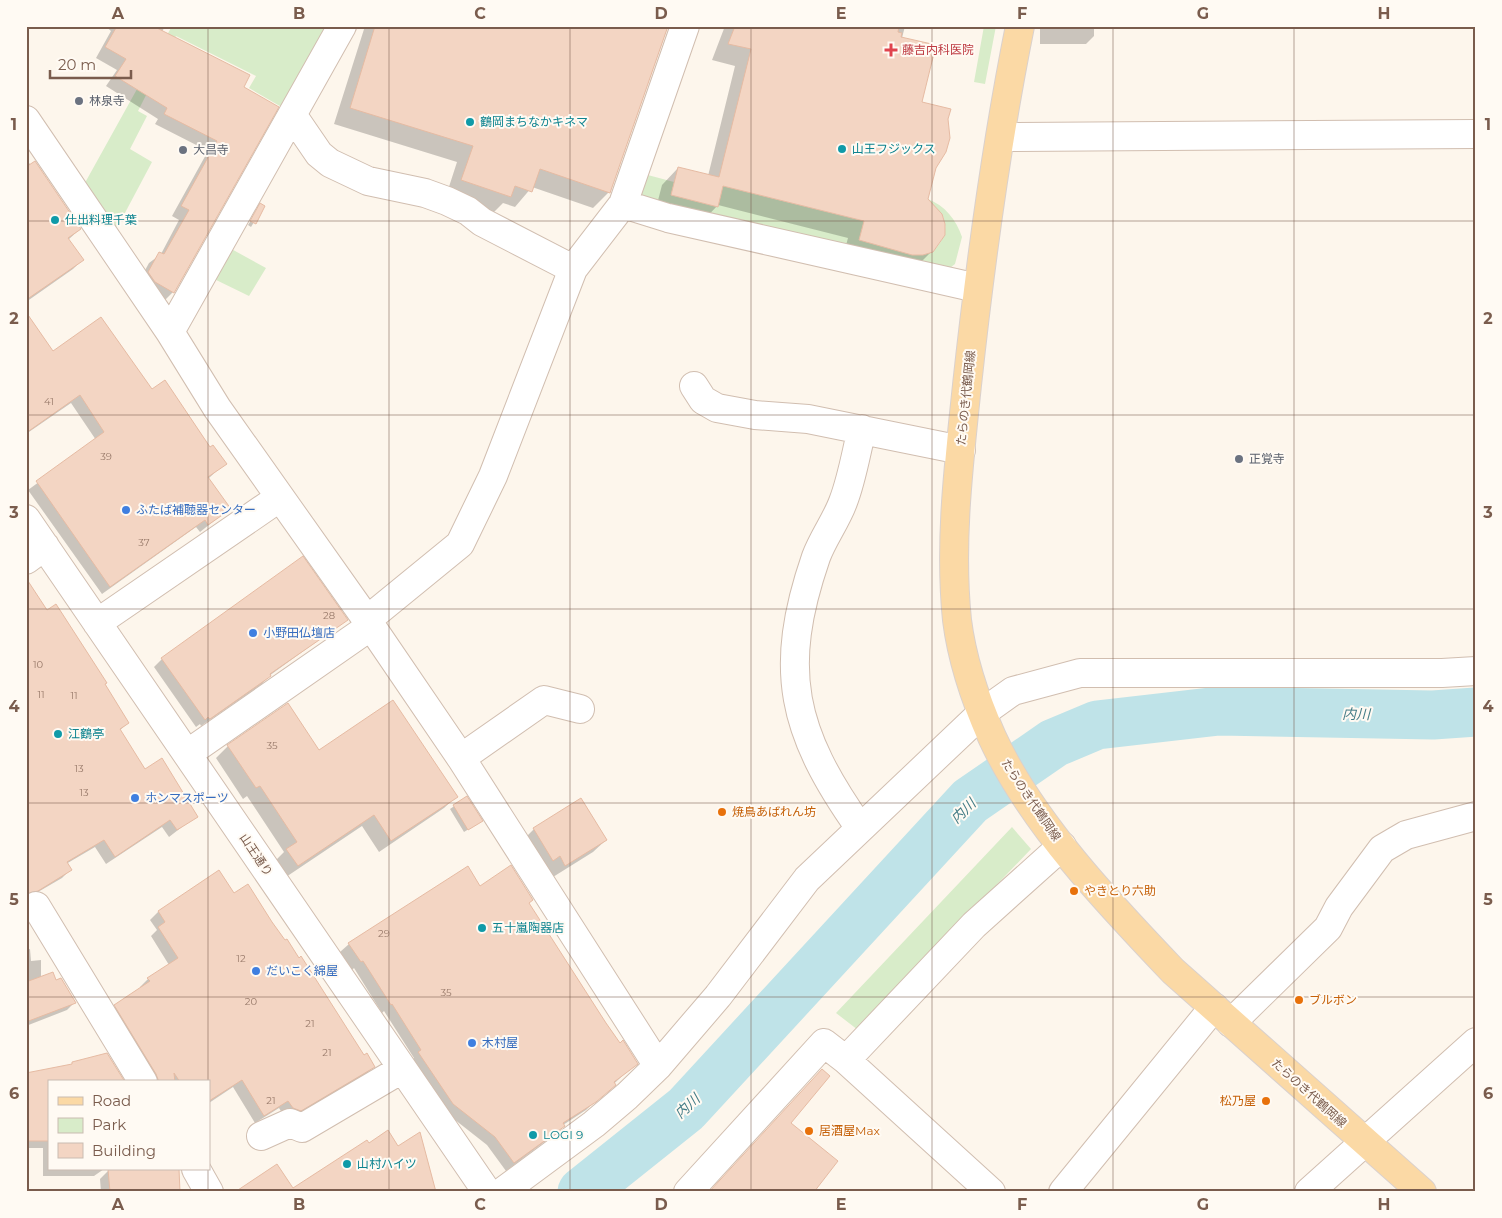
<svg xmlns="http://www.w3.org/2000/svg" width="1502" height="1218" font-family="Montserrat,'Noto Sans JP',sans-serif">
  <rect width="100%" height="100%" fill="#fdf6ec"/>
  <path fill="#d8ecc9" d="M172 26H331L285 109 249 88 256 76 176 36 138 111 147 116 130 149 152 162 118 226 110 231 81 190Z
    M984 26H996L985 84 974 82Z
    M644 174 674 182 671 195 718 207 723 186 864 221 859 240 933 251C950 235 950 214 928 202V199C945 206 956 219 962 237L955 264 942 274 645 203 638 196Z
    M226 246 266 268 249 296 210 277Z
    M1012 827 1031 849 858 1030 836 1013Z"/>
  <path fill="#0003" d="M105 26H165L162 32 242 87 173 292 163 302 138 283 149 263 161 254 179 220 172 216 208 151 155 124 158 119 106 86 117 70 96 58 111 31Z
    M365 26H668L609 192 593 208 532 187 515 207 503 203 494 212 446 196 457 162 334 124Z
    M725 26H905L902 38 921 103 935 167 927 200 932 251 915 268 843 256 848 238 718 205 701 223 655 212 662 185 678 168 708 176 735 66 712 60Z
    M1040 26H1094V36L1086 44H1040Z
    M26 159 80 229 68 240 82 260 73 269 26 302Z
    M261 205 264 206 251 227 248 225Z
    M26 314 53 353 152 390 225 463 208 479 229 509 200 532 196 527 102 594 28 490 96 440 71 403 26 434Z
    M47 612 104 684 128 723 119 731 145 771 196 816 169 837 162 827 106 864 95 847 66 864 70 870 62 878 26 899V841Z
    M346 620 269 676 262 684 201 726 200 724 196 727 154 667 162 659Z
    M228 746 319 752 456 797 444 808 379 852 362 826 286 877 275 861 284 852 247 796 243 799 216 758Z
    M466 798 477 824 464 832 450 809Z
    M534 829 606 840 593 852 553 877 522 841Z
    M219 871 234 895 271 922 364 1056 374 1066 366 1074 292 1118 284 1116 279 1108 255 1123 233 1087 209 1103V1082H148L107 1014 141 988 140 987 148 979 169 965 151 936 157 930 150 920 158 912Z
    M480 887 528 903 619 1044 636 1063 586 1110 563 1125 555 1134 506 1171 487 1145 445 1112 411 1061 414 1058 384 1011 382 1013 354 968 352 970 340 952 349 944Z
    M30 949 31 961 41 960V978L55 981 75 1002 67 1010 26 1026V950Z
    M106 1054 49 1082V1169H104L94 1176H43V1148H26V1067L27 1074 70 1066Z
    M108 1171 178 1192H101L100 1179Z"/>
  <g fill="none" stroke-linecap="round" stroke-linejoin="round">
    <path stroke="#bfe3e8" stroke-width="49" d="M582 1192 686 1109 970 801 1054 743 1097 725 1219 711 1433 715 1476 712"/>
  </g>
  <path fill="#f3d5c3" stroke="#e6bba3" d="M117 26H153L250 75 244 87 279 107 174 293 155 282 148 272 159 252 164 254 189 210 181 206 217 141 164 114 167 108 115 76 126 59 105 47Z
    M375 26H668L610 193 540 169 532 192 515 186 511 197 461 180 473 146 350 108Z
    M735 26H899L898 32 902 33 901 37 936 45 922 102 951 109 948 119 950 138 946 152 936 168 928 199 942 214 945 224V235L933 252 923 255H912L859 240 864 221 723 186 718 207 671 195 678 167 719 177 751 49 728 44Z
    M35 161 81 229 68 238 84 260 26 300V167Z
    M260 203 265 206 256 224 250 221Z
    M26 312 53 351 101 317 152 389 165 380 210 447 213 445 227 464 208 477 231 509 208 525 205 520 110 587 36 481 104 432 80 395 26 433Z
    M303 556 348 620 270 674 271 676 210 719 208 717 205 720 161 658Z
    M26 578 47 610 56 604 107 683 105 684 129 723 120 729 145 769 162 758 198 817 177 830 170 820 115 857 104 840 67 862 72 870 38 891 26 894Z
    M393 700 458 797 391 841 374 815 298 866 286 849 297 842 260 786 256 788 227 745 288 703 319 750Z
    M467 796 483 821 468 830 453 805Z
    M581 798 607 840 565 866 560 856 553 861 533 828Z
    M511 865 533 900 529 903 606 1023 620 1043 623 1040 638 1064 614 1082 616 1085 596 1102 563 1123 565 1126 514 1163 495 1137 453 1104 418 1052 421 1050 392 1004 391 1005 363 961 361 962 348 943 468 866 480 886Z
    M219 870 234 893 248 884 272 922 285 940 287 939 299 958 301 956 364 1055 367 1053 375 1067 301 1111 293 1108 288 1101 264 1116 242 1080 209 1101V1082H180L174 1073 175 1082H159L156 1074 114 1005 150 981 147 978 178 958 158 927 165 922 158 911Z
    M53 972 56 980 61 978 76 1003 26 1022V982Z
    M107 1053 125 1082H49V1141H26V1073L72 1064V1062Z
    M822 1069 830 1076 791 1123 838 1161 814 1192H709Z
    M388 1130 398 1146 420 1132 436 1192H235L277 1164 293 1188 367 1140 369 1143Z
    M108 1169H179L180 1192H110Z"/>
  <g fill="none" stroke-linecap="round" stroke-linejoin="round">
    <defs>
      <path id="minor" d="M293 116 319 154 330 163 368 181 425 193 447 201 468 211 482 222 573 269
        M26 120 170 332 217 408 367 620 461 758 658 1066
        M1001 137 1476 134
        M623 204 668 218 977 288
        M170 332 342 26
        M694 386 703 400 717 408 755 415 808 419 961 450
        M26 519 487 1192
        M26 560 45 546
        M367 620 460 544 493 476 573 269 623 204 685 26
        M97 623 279 498
        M187 754 371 626
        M461 758 544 700 580 709
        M860 828C792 732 777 670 816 557 823 538 836 521 843 502 852 479 856 453 862 429
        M36 906 143 1082
        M1231 1023 1328 928 1339 907 1382 849 1406 835 1476 816
        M846 1060 991 1192
        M261 1136 290 1123 302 1128 402 1069
        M196 1169 209 1192
        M502 1192 594 1124 627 1096 658 1066 718 996 807 879 982 713 1013 691 1080 673H1442L1476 671
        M688 1192 824 1043 846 1060 974 925 1062 846
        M1063 1192 1214 1007
        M1309 1192 1476 1042"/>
      <path id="major" d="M1020 26C996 145 980 265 967 385 959 463 949 542 957 620 962 660 976 701 992 737 1031 822 1109 904 1173 971L1422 1192"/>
    </defs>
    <use href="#minor" stroke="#d1beb0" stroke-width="30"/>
    <use href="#major" stroke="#dad1cd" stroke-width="30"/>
    <use href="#minor" stroke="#fff" stroke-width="28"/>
    <use href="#major" stroke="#fbd9a5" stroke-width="28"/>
  </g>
  <path fill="none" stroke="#7a5c4d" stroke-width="1" stroke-opacity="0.55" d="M208 26V1082M389 26V1192M570 26V1192M751 26V1192M932 26V1192M1113 26V1192M1294 26V1192M26 221H1476M26 415H1476M26 609H1476M26 803H1476M26 997H1476M208 1169V1192"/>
  <path fill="#e0444e" stroke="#fffaf3" stroke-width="2" d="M888.5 42.5h5v5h5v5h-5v5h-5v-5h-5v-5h5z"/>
  <g fill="#6b7280" stroke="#fffaf3" stroke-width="2">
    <circle cx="79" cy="101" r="5"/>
    <circle cx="183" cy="150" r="5"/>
    <circle cx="1239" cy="459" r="5"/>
  </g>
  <g fill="#0f9aa8" stroke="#fffaf3" stroke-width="2">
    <circle cx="470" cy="122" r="5"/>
    <circle cx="842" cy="149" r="5"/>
    <circle cx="55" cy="220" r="5"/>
    <circle cx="58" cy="734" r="5"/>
    <circle cx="482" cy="928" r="5"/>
    <circle cx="533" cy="1135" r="5"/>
    <circle cx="347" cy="1164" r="5"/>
  </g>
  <g fill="#3f7fe0" stroke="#fffaf3" stroke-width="2">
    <circle cx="126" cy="510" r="5"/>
    <circle cx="253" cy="633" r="5"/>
    <circle cx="135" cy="798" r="5"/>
    <circle cx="256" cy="971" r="5"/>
    <circle cx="472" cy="1043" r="5"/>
  </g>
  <g fill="#e8710a" stroke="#fffaf3" stroke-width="2">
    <circle cx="722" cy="812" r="5"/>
    <circle cx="1074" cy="891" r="5"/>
    <circle cx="1299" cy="1000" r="5"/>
    <circle cx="1266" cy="1101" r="5"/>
    <circle cx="809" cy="1131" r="5"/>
  </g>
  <g text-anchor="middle" stroke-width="4" stroke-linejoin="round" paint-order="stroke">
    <g font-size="10" fill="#987a6a">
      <text x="49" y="405">41</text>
      <text x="106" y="460">39</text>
      <text x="144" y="546">37</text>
      <text x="329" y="619">28</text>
      <text x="38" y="668">10</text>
      <text x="41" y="698">11</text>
      <text x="74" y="699">11</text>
      <text x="272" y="749">35</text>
      <text x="79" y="772">13</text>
      <text x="84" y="796">13</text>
      <text x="384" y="937">29</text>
      <text x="241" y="962">12</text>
      <text x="446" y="996">35</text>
      <text x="251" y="1005">20</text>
      <text x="310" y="1027">21</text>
      <text x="327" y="1056">21</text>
      <text x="271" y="1104">21</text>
    </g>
    <g font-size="12" fill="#be3a42" stroke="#fffaf3" text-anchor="start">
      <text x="902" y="54">藤吉内科医院</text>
    </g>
    <g font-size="12" fill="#5b616d" stroke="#fffaf3" text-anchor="start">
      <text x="89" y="105">林泉寺</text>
      <text x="193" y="154">大昌寺</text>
      <text x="1249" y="463">正覚寺</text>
    </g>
    <g font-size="12" fill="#0d838f" stroke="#fffaf3" text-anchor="start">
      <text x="480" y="126">鶴岡まちなかキネマ</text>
      <text x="852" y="153">山王フジックス</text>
      <text x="65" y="224">仕出料理千葉</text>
      <text x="68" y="738">江鶴亭</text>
      <text x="492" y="932">五十嵐陶器店</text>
      <text x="543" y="1139">LOGI 9</text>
      <text x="357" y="1168">山村ハイツ</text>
    </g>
    <g font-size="12" fill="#7a5c4d" stroke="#fffaf3">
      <text transform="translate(966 398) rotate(-84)" y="4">たらのき代鶴岡線</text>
      <text transform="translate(1031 800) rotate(56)" y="4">たらのき代鶴岡線</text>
      <text transform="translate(256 855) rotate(56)" y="4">山王通り</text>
      <text transform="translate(1309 1093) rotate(42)" y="4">たらのき代鶴岡線</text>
    </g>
    <g font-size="12" fill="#366cbe" stroke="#fffaf3" text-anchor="start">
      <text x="136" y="514">ふたば補聴器センター</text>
      <text x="263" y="637">小野田仏壇店</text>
      <text x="145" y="802">ホンマスポーツ</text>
      <text x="266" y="975">だいこく綿屋</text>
      <text x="482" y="1047">木村屋</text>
    </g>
    <g font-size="12" fill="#c56008" stroke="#fffaf3" text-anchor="start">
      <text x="732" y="816">焼鳥あばれん坊</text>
      <text x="1084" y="895">やきとり六助</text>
      <text x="1309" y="1004">ブルボン</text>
      <text x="1256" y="1105" text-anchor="end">松乃屋</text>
      <text x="819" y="1135">居酒屋Max</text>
    </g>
    <g font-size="14" font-style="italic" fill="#437c86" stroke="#fffaf3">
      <text transform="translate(1356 714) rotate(1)" y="5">内川</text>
      <text transform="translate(963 811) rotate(-44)" y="5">内川</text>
      <text transform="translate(687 1106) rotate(-43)" y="5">内川</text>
    </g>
  </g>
  <rect width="1502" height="1218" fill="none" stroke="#fffaf3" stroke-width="55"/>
  <rect x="48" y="1080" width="162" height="90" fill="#fffaf3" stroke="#cabbb1"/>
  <rect x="58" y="1097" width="25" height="8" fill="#fbd9a5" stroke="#cabbb1"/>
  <text x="92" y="1106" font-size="15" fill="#7a5c4d">Road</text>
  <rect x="58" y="1118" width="25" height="15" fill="#d8ecc9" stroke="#cabbb1"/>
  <text x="92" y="1130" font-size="15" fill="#7a5c4d">Park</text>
  <rect x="58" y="1143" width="25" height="15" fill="#f3d5c3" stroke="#cabbb1"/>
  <text x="92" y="1156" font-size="15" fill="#7a5c4d">Building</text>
  <path d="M50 70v8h81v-8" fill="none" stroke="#7a5c4d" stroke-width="2.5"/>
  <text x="58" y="70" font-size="15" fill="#7a5c4d" stroke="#fffaf3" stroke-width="4" paint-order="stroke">20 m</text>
  <rect x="28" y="28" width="1446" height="1162" fill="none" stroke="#7a5c4d" stroke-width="2"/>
  <g font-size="16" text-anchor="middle" font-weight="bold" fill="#7a5c4d">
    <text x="118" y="19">A</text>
    <text x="299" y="19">B</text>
    <text x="480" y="19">C</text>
    <text x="661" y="19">D</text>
    <text x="841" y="19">E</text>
    <text x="1022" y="19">F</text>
    <text x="1203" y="19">G</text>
    <text x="1384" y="19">H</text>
    <text x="14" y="130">1</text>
    <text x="1488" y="130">1</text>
    <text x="14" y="324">2</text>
    <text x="1488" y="324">2</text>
    <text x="14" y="518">3</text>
    <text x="1488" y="518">3</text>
    <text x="14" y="712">4</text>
    <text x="1488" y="712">4</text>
    <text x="14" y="905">5</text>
    <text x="1488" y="905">5</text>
    <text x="14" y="1099">6</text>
    <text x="1488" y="1099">6</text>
    <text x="118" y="1210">A</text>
    <text x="299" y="1210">B</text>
    <text x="480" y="1210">C</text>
    <text x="661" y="1210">D</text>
    <text x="841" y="1210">E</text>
    <text x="1022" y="1210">F</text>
    <text x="1203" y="1210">G</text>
    <text x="1384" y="1210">H</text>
  </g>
</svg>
